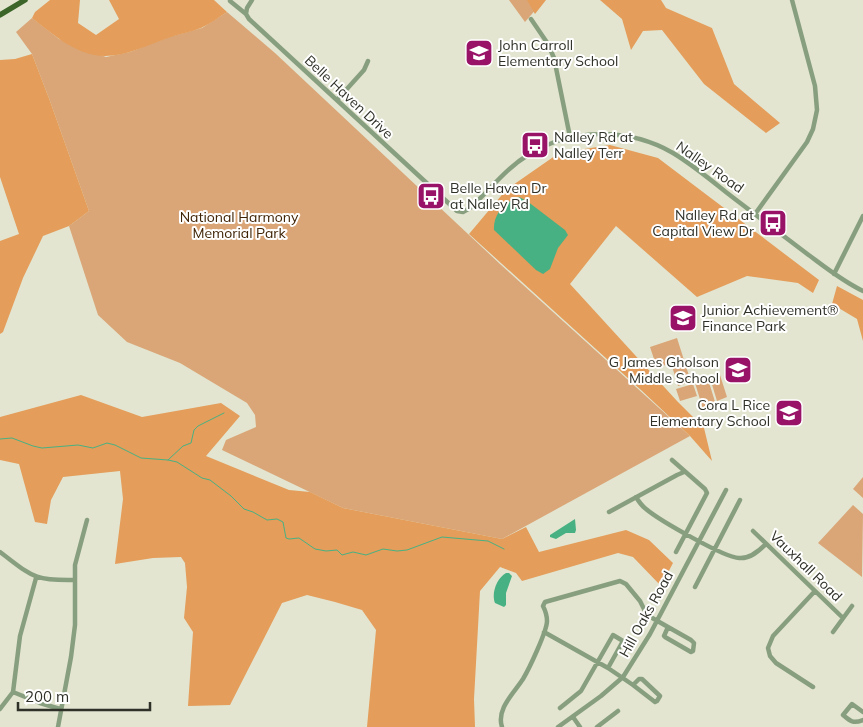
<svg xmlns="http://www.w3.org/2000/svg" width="863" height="727" font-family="Mulish,sans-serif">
  <rect width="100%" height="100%" fill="#e3e5d0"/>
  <path fill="#daa677" d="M509 0H544L525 22Z
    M227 12 275 53 500 264 690 436 502 539 343 508 222 450 226 440 256 427 255 415 247 403 180 363 127 342 98 315 69 226 89 211 50 101 32 54 16 32 32 18 59 39 106 57 130 52 169 37 202 28Z
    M677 338 691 382 678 386 671 363 657 368 650 347Z
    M720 375 727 397 717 401 710 378Z
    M708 379 716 405 703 409 695 383Z
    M693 384 697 396 680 401 676 389Z
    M863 477V498L853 489Z
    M853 505 863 514 862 577 818 543Z"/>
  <path fill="#e49d5a" d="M50 0H80L78 23 96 35 119 19 109 0H214L227 12C219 17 210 24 201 28 191 32 179 34 168 38 145 46 119 60 94 55 70 50 50 32 32 18L35 12Z
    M527 0H546L535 14Z
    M600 0H661L666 8 712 28 734 84 780 123 766 133 704 84 662 30 643 31 631 50 622 19Z
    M32 54 50 101 89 211 69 226 43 236 23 278 3 332 0 334V241L19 234 0 177V60L15 59Z
    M610 145 658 158 819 280 813 293 798 283 747 276 697 297 616 226 570 284 677 401 704 428 712 461 690 436 641 390 469 234 506 190 559 153Z
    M837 286 863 300V341L857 319 832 304Z
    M81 395 142 417 221 403 240 416 206 456 289 490 310 492 343 508 502 539 526 527 539 552 626 530 649 540 673 563 661 586 633 557 618 553 522 581 516 573 500 567 480 591 474 699 475 727H367L376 630 362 610 335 602 307 595 282 603 230 705 188 706 193 632 184 618 187 587 185 563 181 557 153 558 115 564 123 499 120 471 63 477 51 500 47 524 35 522 19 464 0 460V417Z"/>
  <path fill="#48b183" d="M519 197 527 201 565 230 568 235 558 248 550 269 543 274 536 270 494 230C493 215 504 202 519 197Z
    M575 519 576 530 575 533H566L556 539 550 537V535Z
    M506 573H509L512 576 506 593V605L504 607 495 603C491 593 497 578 506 573Z"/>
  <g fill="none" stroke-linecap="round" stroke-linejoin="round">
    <path stroke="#48b183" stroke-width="1" d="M0 439 12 438 33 446 42 448 78 445 93 448 107 443 115 445 141 458 168 460 177 462 202 478 210 480 231 496 244 509 253 512 267 520 277 519 283 522 286 538 289 539 299 538 315 549 326 551 337 550 342 555 353 552 366 555 383 549 397 551 407 550 442 537 488 541 504 549
      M168 460 183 446 191 443 194 430 198 426 224 413"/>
    <path stroke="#889f7f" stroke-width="4.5" d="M230 1 246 14 249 19 457 211 463 212 470 208C490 190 505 169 528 155 572 127 629 128 673 153 693 165 712 181 731 196 756 215 781 234 806 253 825 267 842 281 863 291
      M246 14 247 8 252 0
      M531 19 548 44 554 58 570 137
      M337 100 364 70 368 61
      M755 214 807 142 813 129 817 110 815 86 792 0
      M834 274 863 216
      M672 460 705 489 707 493 676 552
      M636 497C639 502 642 506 646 509 659 520 725 558 739 558 750 559 759 551 766 544
      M609 512 677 475 684 472
      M753 531 843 618
      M0 552C32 576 33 581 75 580
      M695 587 740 500
      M668 627 691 640 694 643 693 651 691 652 665 637 664 636Z
      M544 632 608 668 633 685
      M833 632 852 606
      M639 679H642L660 696 657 701 655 702 633 685Z
      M813 687 776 663 770 656 768 648 773 636 815 591
      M13 692 40 703 60 709
      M560 708 581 691 613 635 623 641 608 668
      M0 709 13 692 20 636 36 578
      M863 712 852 704 843 715C850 721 853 724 863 720
      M573 717 580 727
      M58 727 71 657 75 625V565L87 520
      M502 727C496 709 514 693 523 679 529 669 547 631 547 621 547 616 545 610 543 606L545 602 620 581 626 584 640 601 647 615 668 627
      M558 727 601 696 623 677 650 634 726 490
      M597 727 618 711"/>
    <path stroke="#3c6629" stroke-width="5.5" d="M0 15 25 0"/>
  </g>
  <defs>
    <symbol id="school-square" viewBox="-11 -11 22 22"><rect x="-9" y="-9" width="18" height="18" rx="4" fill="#981267" stroke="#fff"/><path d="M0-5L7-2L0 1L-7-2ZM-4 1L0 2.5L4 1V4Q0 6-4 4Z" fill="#fff"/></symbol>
    <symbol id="bus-square" viewBox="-11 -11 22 22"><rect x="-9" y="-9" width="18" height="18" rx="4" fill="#981267" stroke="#fff"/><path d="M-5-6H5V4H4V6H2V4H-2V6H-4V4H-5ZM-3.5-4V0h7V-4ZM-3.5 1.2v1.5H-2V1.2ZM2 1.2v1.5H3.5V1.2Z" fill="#fff"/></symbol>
  </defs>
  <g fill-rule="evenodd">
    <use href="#school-square" x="463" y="37" width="32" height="32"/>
    <use href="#bus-square" x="519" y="129" width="32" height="32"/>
    <use href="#bus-square" x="415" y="180" width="32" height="32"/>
    <use href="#bus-square" x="757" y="207" width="32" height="32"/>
    <use href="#school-square" x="667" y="302" width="32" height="32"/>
    <use href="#school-square" x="722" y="354" width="32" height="32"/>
    <use href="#school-square" x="773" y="397" width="32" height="32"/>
  </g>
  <g text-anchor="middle" stroke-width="4" stroke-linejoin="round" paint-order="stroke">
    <g font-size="14" fill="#2f3028" stroke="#fff" text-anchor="start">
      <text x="498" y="50">John Carroll<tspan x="498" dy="16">Elementary School</tspan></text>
      <text x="554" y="142">Nalley Rd at<tspan x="554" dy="16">Nalley Terr</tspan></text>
      <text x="450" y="193">Belle Haven Dr<tspan x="450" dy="16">at Nalley Rd</tspan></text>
      <text x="754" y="220" text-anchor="end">Nalley Rd at<tspan x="754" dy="16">Capital View Dr</tspan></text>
      <text x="702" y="315">Junior Achievement®<tspan x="702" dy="16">Finance Park</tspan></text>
      <text x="719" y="367" text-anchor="end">G James Gholson<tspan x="719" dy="16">Middle School</tspan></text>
      <text x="770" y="410" text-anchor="end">Cora L Rice<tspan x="770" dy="16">Elementary School</tspan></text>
    </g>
    <g font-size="14" fill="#2f3028" stroke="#fff">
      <text transform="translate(349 97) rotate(43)" y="5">Belle Haven Drive</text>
      <text transform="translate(710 167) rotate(35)" y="5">Nalley Road</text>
      <text transform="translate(806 566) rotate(44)" y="5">Vauxhall Road</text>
      <text transform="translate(646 614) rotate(-61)" y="5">Hill Oaks Road</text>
    </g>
    <g font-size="14" fill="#3f2305" stroke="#fff">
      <text x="239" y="222">National Harmony<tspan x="239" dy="16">Memorial Park</tspan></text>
    </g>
  </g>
  <path d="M18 702v8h132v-8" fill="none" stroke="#2f3028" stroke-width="2.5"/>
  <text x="25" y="702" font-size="15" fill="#2f3028" stroke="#ffffff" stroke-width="4" paint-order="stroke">200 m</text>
</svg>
